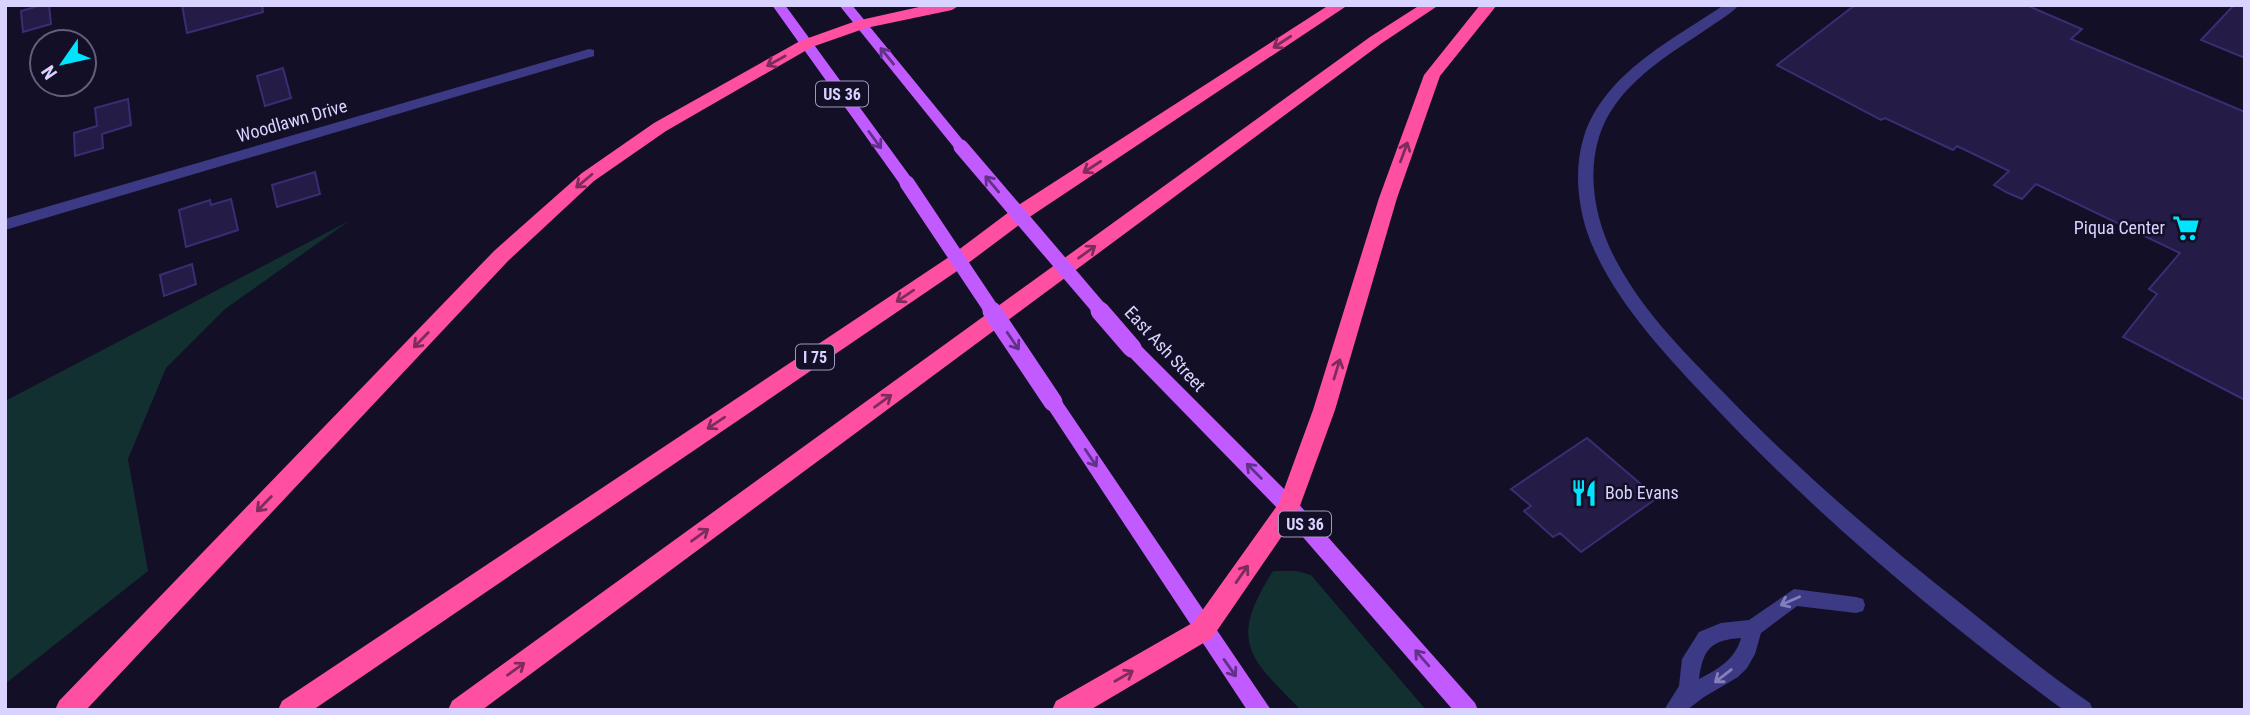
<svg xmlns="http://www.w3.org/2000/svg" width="2250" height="715" font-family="'Roboto Condensed',sans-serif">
  <rect width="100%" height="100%" fill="#130f26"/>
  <path fill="#12302f" d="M349 221 225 309 166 368 128 459 148 571 5 684V401Z
    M1273 571H1296L1311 575 1426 710H1301C1247 656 1229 641 1273 571Z"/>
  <path fill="#241b47" stroke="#3b2d73" stroke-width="2" d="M42 5H49L51 24 23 32 21 11Z
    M182 5H262L263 12 187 33Z
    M1855 5H2026L2082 29 2071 39 2245 112V400L2123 337 2157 294 2149 289 2180 253 2036 184 2022 199 2008 193 1994 185 2009 171 1957 146 1953 150 1885 118 1881 120 1777 65Z
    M2234 5H2245V58L2201 40Z
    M283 68 291 98 265 106 257 76Z
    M128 99 131 125 102 134 103 148 75 156 74 133 97 126 95 108Z
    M315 172 320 194 277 207 272 185Z
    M231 199 238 230 186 247 179 210 210 200 211 205Z
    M192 264 196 284 164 296 160 275Z
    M1587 438 1657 498 1581 552 1560 533 1553 537 1524 511 1531 506 1511 489Z"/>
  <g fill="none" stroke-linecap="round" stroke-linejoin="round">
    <path fill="#3d3a85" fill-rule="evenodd" d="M1794 589 1856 597 1863 599 1865 605 1863 611 1856 613 1797 606 1761 633 1755 654 1747 668 1738 677 1704 697 1687 710H1664L1679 686 1682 659 1699 632 1721 623 1749 620ZM1741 638C1735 660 1718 669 1699 679 1703 649 1711 640 1741 638Z"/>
    <path fill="#3d3a85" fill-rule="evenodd" d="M1724 5H1739C1729 16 1713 24 1701 33 1661 59 1614 89 1599 137 1586 179 1597 227 1618 264 1645 314 1687 355 1726 395 1800 472 1880 540 1964 606 2005 639 2046 673 2090 703L2093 710H2064L2058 706C1934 614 1814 513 1709 401 1665 354 1618 305 1592 245 1578 212 1573 171 1584 136 1605 73 1672 40 1724 5Z
      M589 49 594 50V56L5 230V219Z"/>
    <path fill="#c25bff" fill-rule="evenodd" d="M772 5H785L912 179 915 183 912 187H902Z
      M839 5H852L966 144V150H956Z
      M1132 341 1138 343 1296 501 1475 703 1478 710H1453L1282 513 1126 353 1123 348Z
      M1053 395 1059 397 1271 710H1247L1047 407 1044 402 1047 397Z"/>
    <path fill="#ff4fa3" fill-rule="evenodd" d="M928 5H960L952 10 866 28 812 47 666 131 594 181 508 261 86 710H55L59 701 494 251 582 173 654 123 800 41 856 21Z
      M1329 5H1348L1031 216 963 267 313 710H278L282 701 949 257 1017 206Z
      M1420 5H1439L1382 43 482 710H448L452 701 1370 37Z
      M1480 5H1497L1440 76 1397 198 1335 410 1297 514 1212 638 1090 710H1052L1056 701 1194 622 1279 503 1313 410 1379 198 1424 75Z"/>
    <path stroke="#c25bff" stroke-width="15" d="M961 147 1102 312
      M907 183 993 312"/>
    <path stroke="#c25bff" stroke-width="19" d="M992 311 1053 402
      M1100 311 1132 348"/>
  </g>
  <defs><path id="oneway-shaft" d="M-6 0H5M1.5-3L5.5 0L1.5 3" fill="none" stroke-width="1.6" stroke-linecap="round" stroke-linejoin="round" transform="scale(1.75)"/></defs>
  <g stroke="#7d2c5e">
    <use href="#oneway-shaft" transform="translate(1282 42) rotate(147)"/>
    <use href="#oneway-shaft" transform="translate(776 61) rotate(151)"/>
    <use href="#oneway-shaft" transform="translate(1404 152) rotate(-70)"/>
    <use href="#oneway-shaft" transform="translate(1092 167) rotate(147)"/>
    <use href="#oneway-shaft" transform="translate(584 181) rotate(140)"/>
    <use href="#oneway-shaft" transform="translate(1087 252) rotate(-36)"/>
    <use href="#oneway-shaft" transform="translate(905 296) rotate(146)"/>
    <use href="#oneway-shaft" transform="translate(421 340) rotate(134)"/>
    <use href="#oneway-shaft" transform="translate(1337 369) rotate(-73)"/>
    <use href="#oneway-shaft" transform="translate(883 401) rotate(-36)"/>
    <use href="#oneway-shaft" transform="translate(716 423) rotate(146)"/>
    <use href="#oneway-shaft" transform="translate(264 504) rotate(134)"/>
    <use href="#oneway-shaft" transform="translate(700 535) rotate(-36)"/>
    <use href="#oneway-shaft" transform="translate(1242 574) rotate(-55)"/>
    <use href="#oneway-shaft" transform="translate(516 669) rotate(-36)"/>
    <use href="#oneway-shaft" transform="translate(1124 676) rotate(-30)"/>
  </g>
  <g stroke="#623188">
    <use href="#oneway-shaft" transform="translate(887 56) rotate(-129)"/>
    <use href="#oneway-shaft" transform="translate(875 140) rotate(54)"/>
    <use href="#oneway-shaft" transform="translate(992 184) rotate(-130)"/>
    <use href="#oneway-shaft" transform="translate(1013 341) rotate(56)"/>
    <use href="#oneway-shaft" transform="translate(1091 458) rotate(56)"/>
    <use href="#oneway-shaft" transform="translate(1254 471) rotate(-135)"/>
    <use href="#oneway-shaft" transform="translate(1422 658) rotate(-131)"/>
    <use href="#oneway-shaft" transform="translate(1230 668) rotate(55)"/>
  </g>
  <g stroke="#837fbc">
    <use href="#oneway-shaft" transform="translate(1790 601) rotate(156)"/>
    <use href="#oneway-shaft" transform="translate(1723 676) rotate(142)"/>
  </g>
  <defs>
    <symbol id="supermarket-bare" viewBox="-9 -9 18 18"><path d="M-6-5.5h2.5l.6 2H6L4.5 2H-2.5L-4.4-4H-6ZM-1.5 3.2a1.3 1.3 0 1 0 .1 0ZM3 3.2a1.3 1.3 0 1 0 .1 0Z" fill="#00e5ff" stroke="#130f26" stroke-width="2.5" paint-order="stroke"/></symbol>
    <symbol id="restaurant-bare" viewBox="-9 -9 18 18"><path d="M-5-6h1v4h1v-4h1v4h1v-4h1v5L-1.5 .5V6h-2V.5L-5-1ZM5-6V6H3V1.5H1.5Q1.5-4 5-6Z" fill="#00e5ff" stroke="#130f26" stroke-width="2.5" paint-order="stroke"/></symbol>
  </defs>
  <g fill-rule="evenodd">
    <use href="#supermarket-bare" x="2167" y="209" width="38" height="38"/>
    <use href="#restaurant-bare" x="1565" y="474" width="38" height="38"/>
  </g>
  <g text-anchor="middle" stroke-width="5" stroke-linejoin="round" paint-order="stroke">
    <g fill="#130f26" stroke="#9e99be" stroke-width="2">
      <rect x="816" y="81.5" width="52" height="25" rx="5"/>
      <rect x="796" y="344.5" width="38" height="25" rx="5"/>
      <rect x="1279" y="511.5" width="52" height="25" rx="5"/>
    </g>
    <g font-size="16" font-weight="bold" fill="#d9d4ff">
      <text x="842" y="100">US 36</text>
      <text x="815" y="363">I 75</text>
      <text x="1305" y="530">US 36</text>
    </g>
    <g font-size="18" fill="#d9d4ff" stroke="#130f26">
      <text transform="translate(292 121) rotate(-16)" y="6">Woodlawn Drive</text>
      <text transform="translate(1165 349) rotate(47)" y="6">East Ash Street</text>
    </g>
    <g font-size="18" fill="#d9d4ff" stroke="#130f26" text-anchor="end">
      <text x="2165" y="234">Piqua Center</text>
      <text x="1605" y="499" text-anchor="start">Bob Evans</text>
    </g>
  </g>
  <rect width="2250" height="715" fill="none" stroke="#d9d4ff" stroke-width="14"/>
  <g transform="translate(63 63) rotate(236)"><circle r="33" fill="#130f26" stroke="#625e7d" stroke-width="2"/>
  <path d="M0-5L12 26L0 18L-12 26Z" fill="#00e5ff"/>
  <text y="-10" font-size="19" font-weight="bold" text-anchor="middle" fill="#d9d4ff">N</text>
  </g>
</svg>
